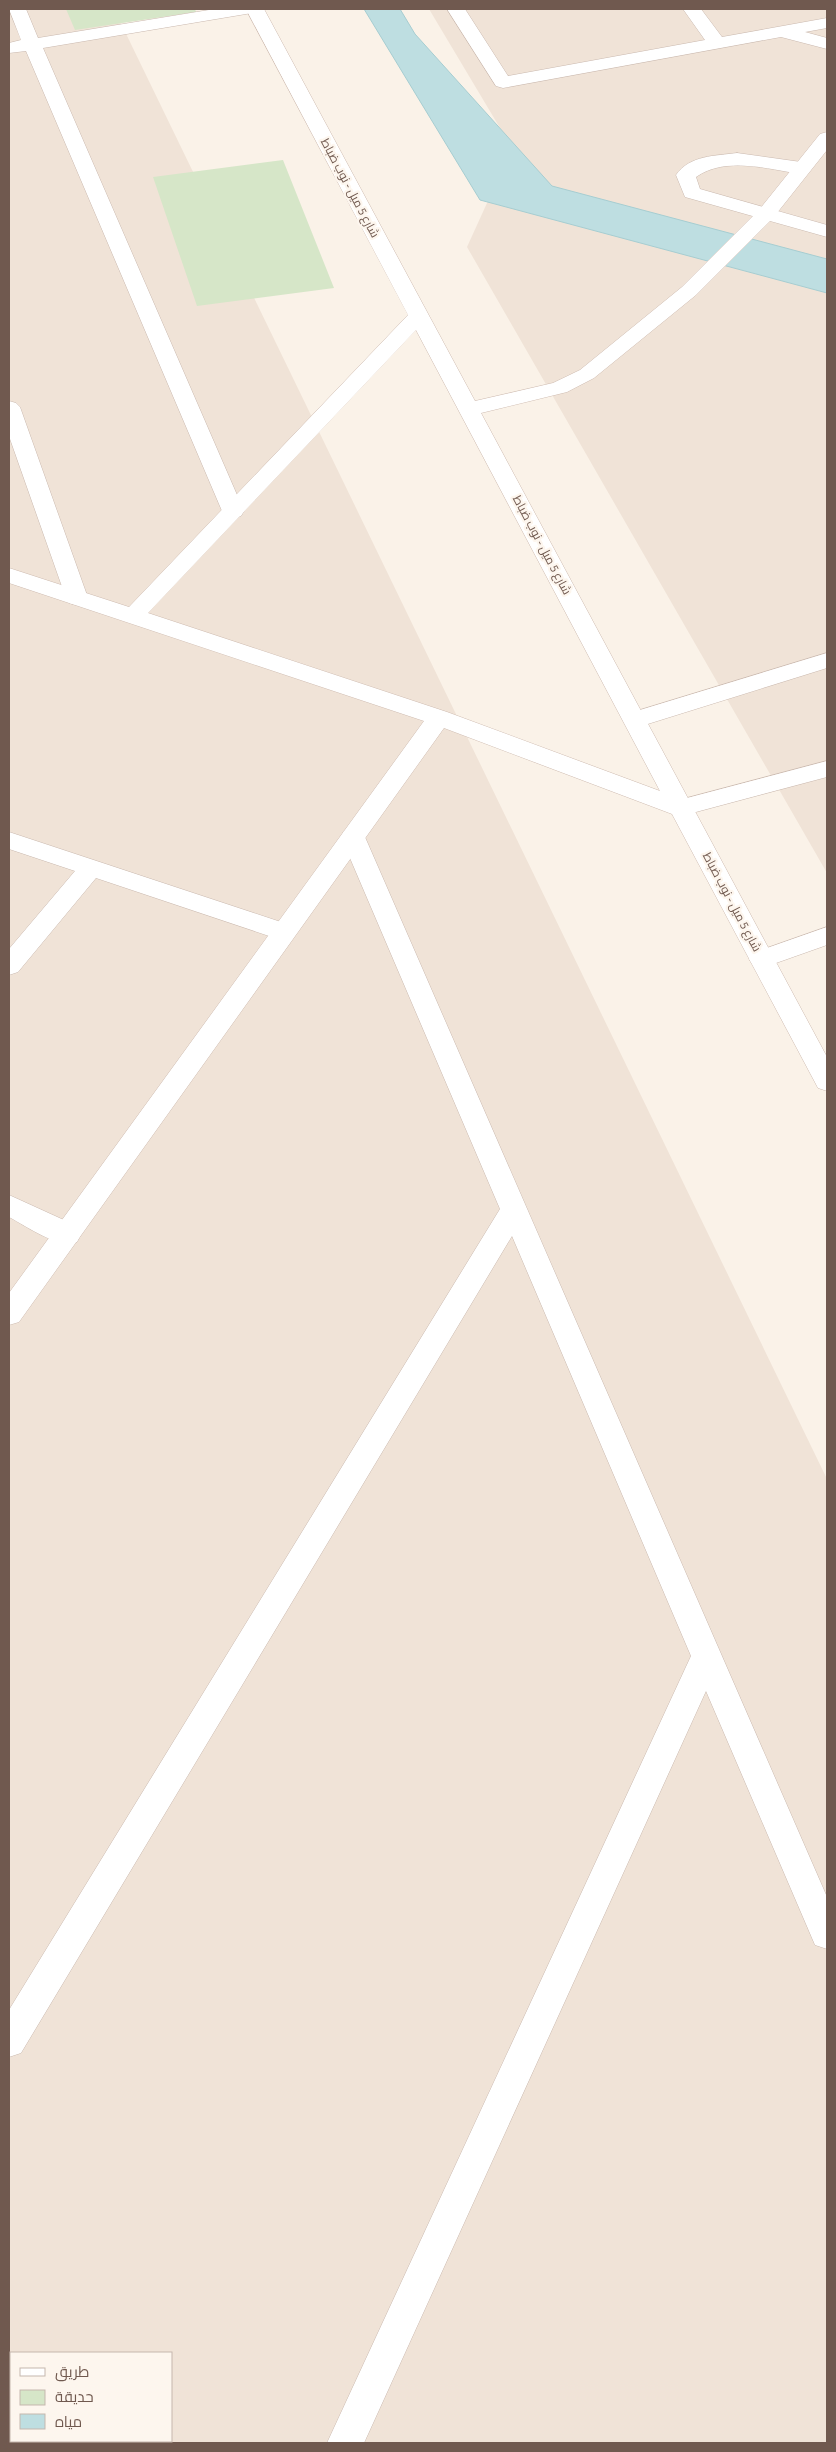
<svg xmlns="http://www.w3.org/2000/svg" width="836" height="2452" font-family="'Source Sans 3',Cairo,sans-serif">
  <rect width="100%" height="100%" fill="#faf2e8"/>
  <path fill="#f0e3d7" fill-rule="evenodd" d="M9 9H114L827 1479V2443H9ZM11 2353H171V2441H11Z
    M429 9H827V873L467 247 512 148Z"/>
  <path fill="#d6e6c8" d="M66 9H195L196 12 75 30Z
    M283 160 334 288 197 306 153 177Z"/>
  <path fill="#bedee1" stroke="#a6cdd1" d="M364 9H400L415 34 552 186 827 259V293L480 200Z"/>
  <g fill="none" stroke-linecap="round" stroke-linejoin="round">
    <defs>
      <path id="street" d="M9 9H26L38 38 215 9H255L252 13 246 14 43 48 244 511 241 516 233 518 225 516 222 511 26 51 9 53V43L21 40Z
        M447 9H465L508 76 705 40 683 9H701L722 37 827 18V28L805 32 827 38V49L781 37 503 88 496 86Z
        M737 153 801 162 808 164 811 168 808 172 801 174C767 169 726 156 696 177L700 189 827 225V237L685 197 676 175C690 155 715 156 737 153Z
        M9 401 16 403 20 407 88 598 85 603 77 605 69 603 66 598 9 436Z
        M827 653V668L635 728 627 726 623 720 627 714Z
        M827 761V777L681 816 672 814 669 808 672 802Z
        M353 829 362 831 365 837 827 1897V1949L815 1945 706 1691 364 2443H327L691 1656 512 1236 21 2053 9 2057V2010L500 1209 341 837 344 831Z
        M9 832 293 926 297 932 293 938 284 941 96 878 18 972 9 975V949L75 871 9 849Z
        M827 927V945L762 968 753 965 749 959 753 953Z
        M9 1195 77 1226 81 1234 77 1242C56 1248 28 1227 9 1217Z"/>
      <path id="secondary" d="M246 9H264L475 401 553 383 580 370 682 287 759 210 820 134 827 132V150L773 218 696 295 594 378 567 392 481 413 827 1057V1091L818 1088 672 814 444 728 19 1322 9 1325V1293L424 721 9 583V568L129 607 408 315ZM416 330 660 791 447 712 148 613Z"/>
    </defs>
    <use href="#street" stroke="#cab9af" stroke-width="1"/>
    <use href="#secondary" stroke="#cebbb0" stroke-width="1"/>
    <use href="#street" fill="#fff" fill-rule="evenodd"/>
    <use href="#secondary" fill="#fff" fill-rule="evenodd"/>
  </g>
  <g text-anchor="middle" stroke-width="4.5" stroke-linejoin="round" paint-order="stroke">
    <g font-size="12" fill="#70594f" stroke="#fdf6ee">
      <text transform="translate(350 188) rotate(62)" y="4">شارع 5 ميل - نوب ضباط</text>
      <text transform="translate(542 545) rotate(62)" y="4">شارع 5 ميل - نوب ضباط</text>
      <text transform="translate(732 902) rotate(62)" y="4">شارع 5 ميل - نوب ضباط</text>
    </g>
  </g>
  <rect width="836" height="2452" fill="none" stroke="#70594f" stroke-width="20"/>
  <rect x="10" y="2352" width="162" height="90" fill="#fdf6ee" stroke="#c5b7ae"/>
  <rect x="20" y="2368" width="25" height="8" fill="#ffffff" stroke="#c5b7ae"/>
  <text x="55" y="2377" font-size="15" fill="#70594f">طريق</text>
  <rect x="20" y="2390" width="25" height="15" fill="#d6e6c8" stroke="#c5b7ae"/>
  <text x="55" y="2402" font-size="15" fill="#70594f">حديقة</text>
  <rect x="20" y="2414" width="25" height="15" fill="#bedee1" stroke="#c5b7ae"/>
  <text x="55" y="2427" font-size="15" fill="#70594f">مياه</text>
</svg>
